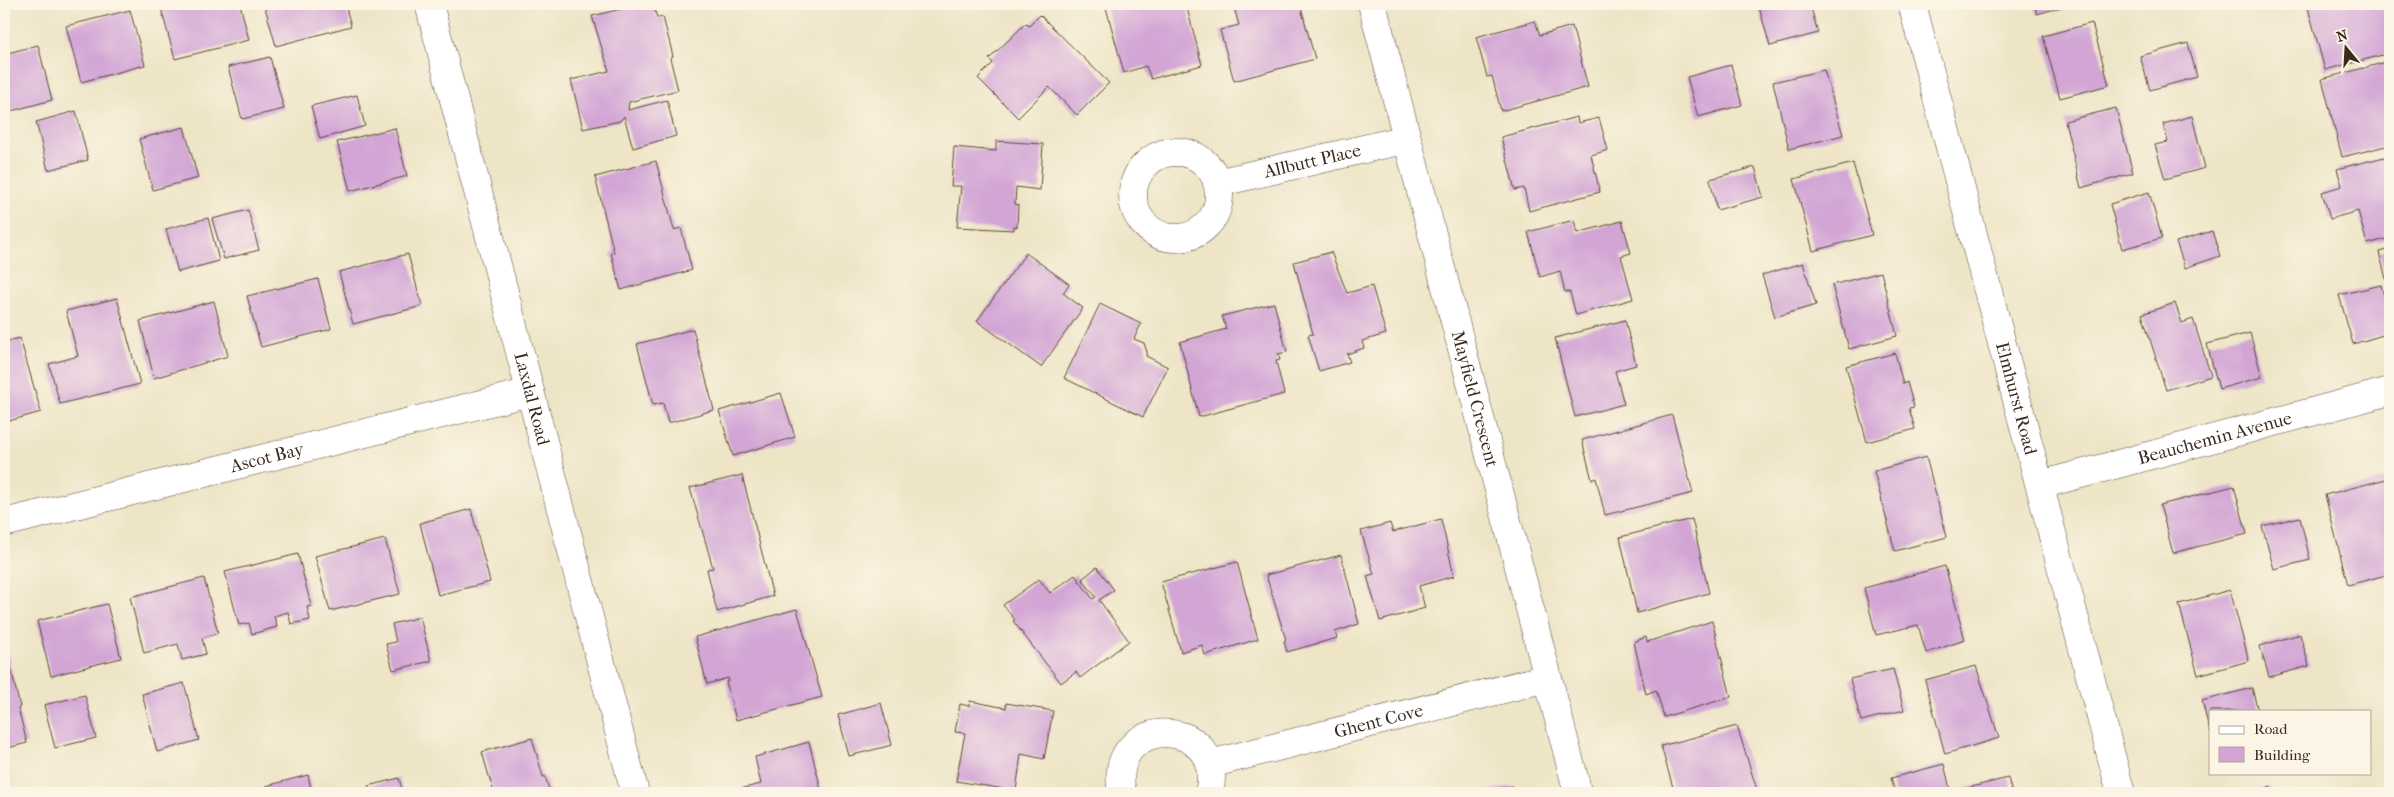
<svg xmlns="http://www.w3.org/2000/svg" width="2394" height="797" font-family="'IM FELL French Canon',serif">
  <rect width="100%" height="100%" fill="#fcf5e5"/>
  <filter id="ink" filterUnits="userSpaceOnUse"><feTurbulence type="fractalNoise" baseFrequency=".02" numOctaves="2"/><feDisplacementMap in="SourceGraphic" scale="10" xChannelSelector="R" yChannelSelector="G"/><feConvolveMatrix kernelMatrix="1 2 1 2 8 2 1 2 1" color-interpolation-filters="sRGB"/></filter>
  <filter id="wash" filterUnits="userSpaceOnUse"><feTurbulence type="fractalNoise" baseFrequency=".0096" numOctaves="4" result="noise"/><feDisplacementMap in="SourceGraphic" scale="20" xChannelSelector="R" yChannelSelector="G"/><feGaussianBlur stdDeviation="1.12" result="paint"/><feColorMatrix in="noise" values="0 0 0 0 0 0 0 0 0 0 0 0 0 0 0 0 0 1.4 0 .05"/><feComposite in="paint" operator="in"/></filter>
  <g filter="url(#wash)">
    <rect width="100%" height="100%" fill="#eee5c7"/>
    <g id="blocks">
      <path fill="#d2a5d5" d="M166 4H240L249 40 175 59 160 5Z
        M264 4H345L351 26 276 46Z
        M642 4H653L657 18 663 17 673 56 670 58 678 90 629 102 628 110 667 100 676 136 633 148 624 116 620 121 583 129 571 80 609 71 592 16Z
        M1105 4H1186L1202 65 1151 79 1146 66 1124 73Z
        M1233 4H1300L1315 59 1234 81 1220 30 1239 25Z
        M1494 4H1506L1495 7Z
        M1758 4H1810L1818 33 1770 46Z
        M2034 4H2073L2037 14Z
        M2307 4H2390V53L2325 70Z
        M130 10 145 65 81 82 66 26Z
        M1040 15 1109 83 1077 115 1049 87 1018 118 978 78 993 63 989 59 1026 23 1029 26Z
        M1535 21 1540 35 1572 26 1588 87 1501 111 1492 76 1487 77 1476 37Z
        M2092 23 2109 85 2060 98 2043 36Z
        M4 41 8 53 38 45 52 100 4 113Z
        M2188 43 2197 77 2150 90 2140 56Z
        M270 57 284 109 242 119 228 67Z
        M2390 61V145L2342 157 2322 79Z
        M1731 65 1742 105 1698 117 1687 77Z
        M1824 70 1843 135 1789 149 1773 82Z
        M357 95 365 126 320 139 311 106Z
        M2116 108 2133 173 2081 188 2065 121Z
        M76 111 88 160 48 170 36 122Z
        M2192 116 2205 168 2165 179 2155 145 2168 142 2163 124Z
        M1577 117 1578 123 1599 118 1608 150 1591 155 1600 192 1529 211 1524 188 1515 190 1501 137Z
        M184 127 198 178 153 190 139 139Z
        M395 128 407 176 350 191 337 142Z
        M996 141 1043 144 1040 190 1016 187 1015 204 1018 205 1017 227 1014 226V230L957 227 961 186H951L954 147 996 151Z
        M2388 156 2390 157V238L2367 244 2358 211 2330 219 2322 192 2342 186 2337 169Z
        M656 161 674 230 681 228 692 270 621 290 611 253 614 252 595 177Z
        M1853 163 1872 235 1813 251 1794 179Z
        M1755 167 1763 197 1717 210 1710 179Z
        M2149 192 2162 238 2122 249 2110 204Z
        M248 210 259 250 224 259 212 219Z
        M208 218 219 261 178 272 166 229Z
        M1574 220 1577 233 1622 221 1631 253 1621 256 1633 299 1576 315 1570 292H1565L1560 271 1540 277 1528 232Z
        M2212 231 2220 256 2185 268 2176 242Z
        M2390 249V294L2379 252Z
        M1331 252 1347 293 1372 286 1386 334 1362 341 1364 348 1347 354 1350 362 1319 371 1308 335 1313 334 1294 262Z
        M1026 253 1069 284 1063 293 1083 308 1041 367 977 321Z
        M408 254 422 306 353 324 339 272Z
        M1803 263 1816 305 1775 317 1762 275Z
        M1881 272 1897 336 1849 349 1832 285Z
        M318 279 331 329 261 347 247 296Z
        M2381 285 2390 319V333L2353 344 2339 295Z
        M117 298 140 384 60 404 49 364 78 356 66 311Z
        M214 301 228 356 154 378 140 321Z
        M1274 303 1287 352 1278 354 1280 360 1276 361 1284 394 1199 417 1180 342 1226 329 1222 316Z
        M2175 303 2182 323 2193 319 2211 376 2166 390 2142 314Z
        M1100 304 1141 324 1134 339 1144 343 1147 352 1146 356 1168 367 1143 417 1064 378Z
        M1625 320 1636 365 1615 371 1624 404 1575 417 1555 338Z
        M693 329 714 410 668 423 663 403 653 405 637 344Z
        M2250 333 2262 377 2219 389 2207 344Z
        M20 338 41 412 9 421 4 403V342Z
        M1895 353 1903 384 1907 382 1914 407 1909 408 1915 429 1867 442 1846 366Z
        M781 393 795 437 733 456 719 411Z
        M1672 415 1693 493 1605 515 1596 478 1592 480 1582 440Z
        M1926 457 1947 537 1895 551 1874 471Z
        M742 475 773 596 717 612 707 569 713 568 690 488Z
        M2390 478V574L2348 585 2325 495Z
        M2234 486 2247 534 2173 553 2160 505Z
        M471 509 490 582 438 595 420 523Z
        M2300 517 2310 560 2274 569 2262 526Z
        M1441 519 1454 576 1419 586 1425 608 1380 621 1367 576 1374 574 1361 531 1390 523 1393 532Z
        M1692 519 1709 593 1637 613 1620 537Z
        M385 539 400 594 330 611 315 556Z
        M298 554 311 606 307 607 310 620 291 624 288 612 274 616 277 627 252 634 249 623 239 625 225 572Z
        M1341 555 1359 624 1335 632 1337 638 1287 652 1284 641 1286 640 1266 575Z
        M1237 562 1258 639 1205 655 1202 645 1181 652 1161 582Z
        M1945 566 1965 640 1926 653 1918 625 1876 635 1864 588Z
        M1097 567 1114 590 1099 600 1129 641 1080 678 1076 672 1061 683 1013 621 1015 620 1003 605 1039 579 1050 593 1075 575 1093 599 1096 597 1082 579Z
        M204 578 218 633 202 638 206 654 182 660 178 644 144 653 130 597Z
        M2230 590 2249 661 2198 675 2179 604Z
        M107 604 121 658 51 676 37 621Z
        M797 609 822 697 736 720 726 681H729L728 678 707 684 695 637Z
        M420 617 431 661 393 670 386 644 396 642 392 624Z
        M1712 621 1731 697 1664 717 1656 690 1646 694 1634 642 1646 637 1647 642Z
        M2300 634 2309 666 2269 677 2260 646Z
        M4 639 20 707 18 708 27 743 4 749Z
        M1976 666 1999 738 1945 754 1925 680Z
        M1893 669 1904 710 1861 721 1850 679Z
        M184 683 199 740 157 752 142 694Z
        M2252 688 2258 711H2210V732L2202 701Z
        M85 695 96 738 55 748 44 705Z
        M970 701 1006 708V703L1053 711 1044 759 1021 754 1016 791 956 781 965 733 955 732 960 704 969 706Z
        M881 703 892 745 849 756 838 715Z
        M1737 726 1758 793H1683L1682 788 1674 791 1661 746Z
        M532 738 543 777 545 776 550 793H490L489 791 493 790 482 752Z
        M809 742 822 793H742L740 789 761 784 755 757Z
        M1944 764 1951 793H1895L1891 778Z
        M308 775 312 793H268L266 786Z
        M399 778 403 793H370L368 786Z
        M2008 778 2012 793H1959V790Z
        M1512 786 1514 793H1482V792Z
        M2271 787 2272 793H2248Z"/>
    </g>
  </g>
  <g filter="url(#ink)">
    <use href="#blocks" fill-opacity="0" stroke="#564637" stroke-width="1"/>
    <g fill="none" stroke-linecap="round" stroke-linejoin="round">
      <defs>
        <g id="minor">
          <path id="s1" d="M429 4 635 793"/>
          <path id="s2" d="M1372 4 1578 793"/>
          <circle cx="1176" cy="195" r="43"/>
          <path id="s3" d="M1217 183 1407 139"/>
          <path id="s4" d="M2040 485 2390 391"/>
          <path id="s5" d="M4 523 530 392"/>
          <path id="s6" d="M1210 764 1547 678"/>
          <path d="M1122 793C1105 712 1228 715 1209 793"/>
        </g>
        <g id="tertiary">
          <path id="s7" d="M1912 4 2121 793"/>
        </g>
      </defs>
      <use href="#minor" stroke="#564637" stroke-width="29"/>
      <use href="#tertiary" stroke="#564637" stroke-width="29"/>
      <use href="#minor" stroke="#fff" stroke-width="28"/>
      <use href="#tertiary" stroke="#fff" stroke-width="28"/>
    </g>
  </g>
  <g text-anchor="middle" stroke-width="4" stroke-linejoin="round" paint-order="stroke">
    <g font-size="18" fill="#3b2a1e" stroke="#fcf5e5">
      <text dy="6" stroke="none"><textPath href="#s3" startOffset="98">Allbutt Place</textPath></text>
      <text dy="6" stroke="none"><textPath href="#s1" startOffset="408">Laxdal Road</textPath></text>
      <text dy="6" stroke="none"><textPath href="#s7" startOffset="408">Elmhurst Road</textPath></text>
      <text dy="6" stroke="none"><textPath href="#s2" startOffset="408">Mayfield Crescent</textPath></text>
      <text dy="6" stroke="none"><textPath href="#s4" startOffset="181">Beauchemin Avenue</textPath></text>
      <text dy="6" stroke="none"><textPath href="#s5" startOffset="271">Ascot Bay</textPath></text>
      <text dy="6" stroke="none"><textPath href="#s6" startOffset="174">Ghent Cove</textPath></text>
    </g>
  </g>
  <rect width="2394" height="797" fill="none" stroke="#fcf5e5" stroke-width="20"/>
  <rect x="2209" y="710" width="162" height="65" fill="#fcf5e5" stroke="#afa495"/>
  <rect x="2219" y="726" width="25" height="8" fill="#ffffff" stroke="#afa495"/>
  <text x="2254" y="734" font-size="15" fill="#3b2a1e">Road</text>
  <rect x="2219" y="747" width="25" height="15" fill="#d2a5d5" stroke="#afa495"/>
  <text x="2254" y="760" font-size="15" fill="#3b2a1e">Building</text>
  <g transform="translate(2346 48) rotate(342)" stroke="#fcf5e5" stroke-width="4" paint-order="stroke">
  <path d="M0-4L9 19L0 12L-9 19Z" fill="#3b2a1e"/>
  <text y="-8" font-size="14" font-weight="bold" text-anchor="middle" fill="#3b2a1e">N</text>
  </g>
</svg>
